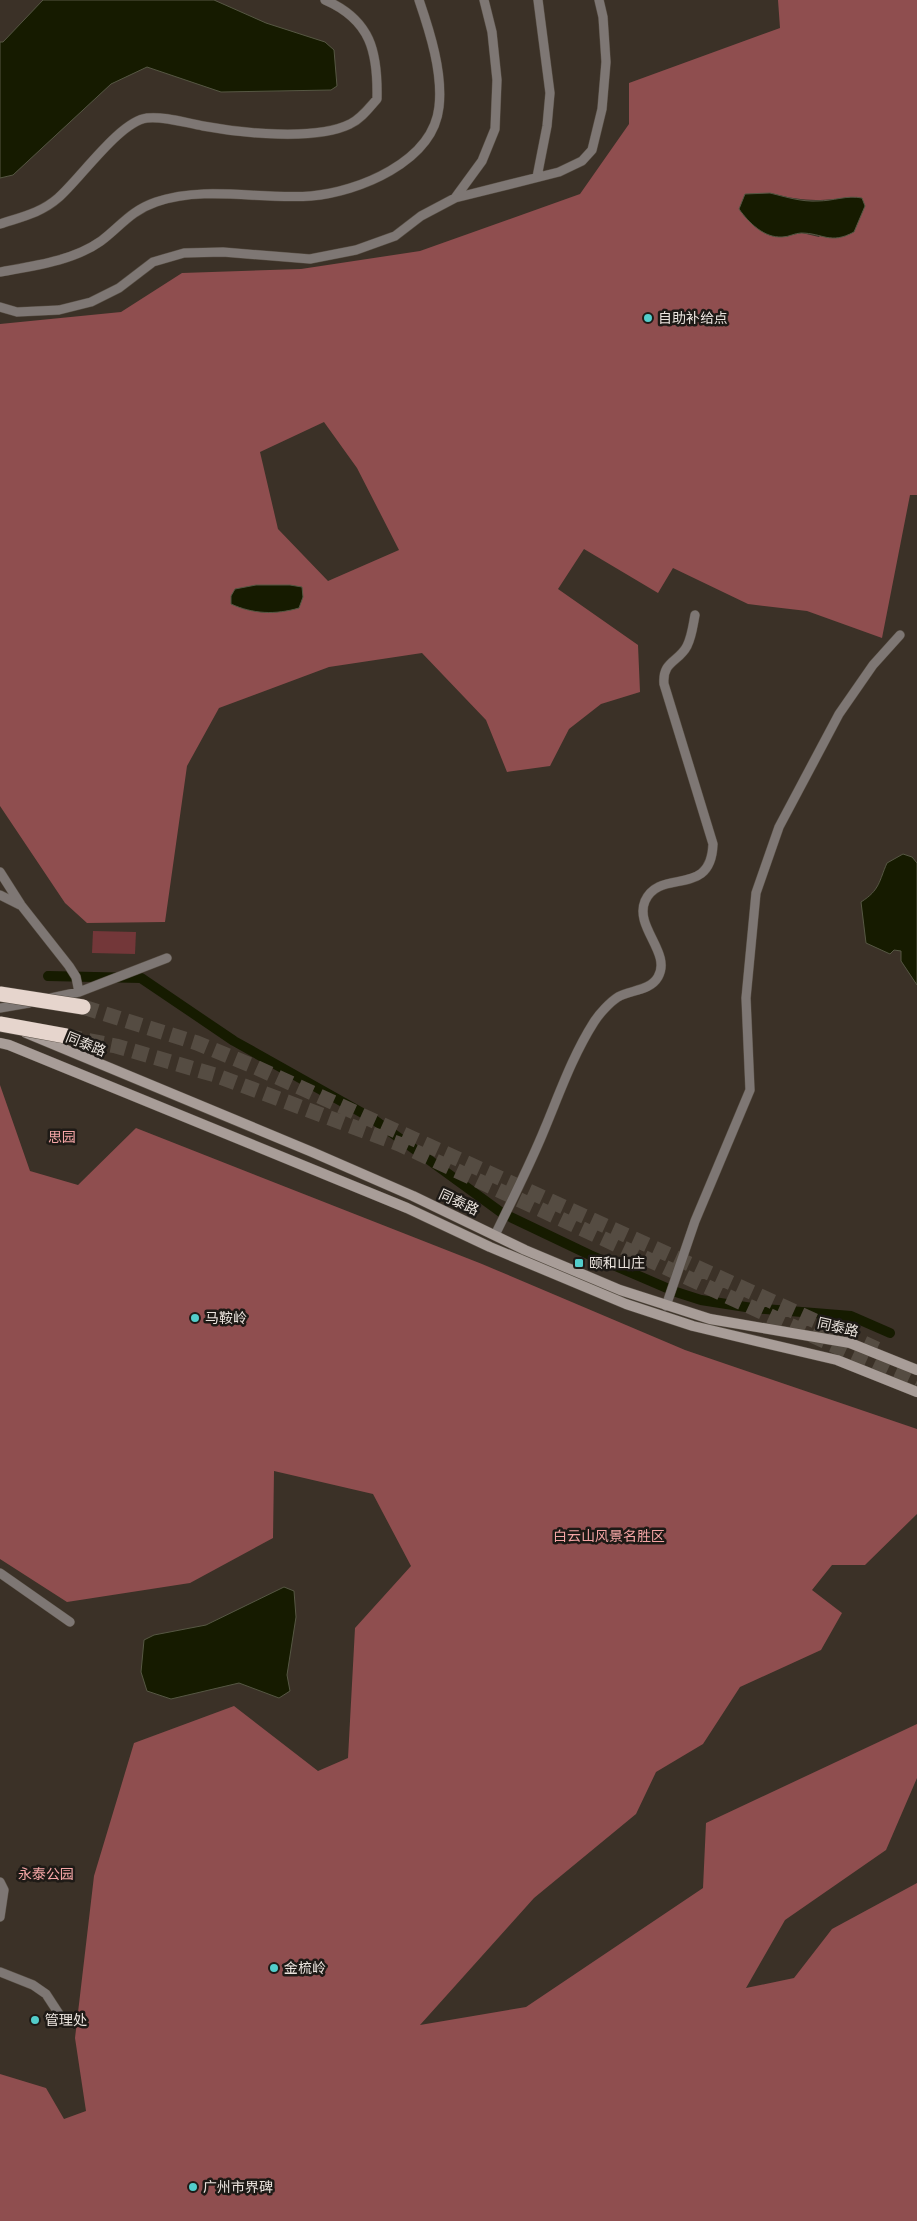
<svg xmlns="http://www.w3.org/2000/svg" width="917" height="2221" font-family="'Asap Condensed','Noto Sans SC',sans-serif">
  <rect width="100%" height="100%" fill="#3b3127"/>
  <path fill="#733739" d="M93 931 136 932 135 954 92 953Z"/>
  <path fill="#8f4e4f" fill-rule="evenodd" d="M778 0H917V495H910L882 638 807 611 748 604 673 568 658 593 584 549 558 589 638 645 640 692 601 704 569 729 550 766 507 772 486 720 422 653 329 667 219 708 187 766 165 922 87 923 65 903 0 806V324L121 312 182 273 301 269 420 251 580 194 629 124V83L780 28ZM771 193C804 202 819 201 854 197L819 237 802 233 781 237ZM324 422 357 468 399 550 328 581 278 529 260 452Z
    M0 1085 30 1171 78 1185 136 1128 482 1264 685 1350 917 1429V1514L865 1565H832L812 1590 842 1613 821 1650 740 1687 703 1744 656 1772 636 1814 534 1898 420 2025 526 2007 703 1888 706 1823 917 1724V1778L886 1850 785 1920 746 1988 794 1978 832 1929 917 1883V2221H0V2074L46 2088 64 2119 86 2111 75 2038 94 1876 134 1743 234 1706 318 1771 348 1758 355 1628 411 1566 373 1494 274 1471 273 1538 190 1583 67 1602 0 1559Z"/>
  <path fill="#161b00" stroke="#565743" d="M43 0H214L266 23 325 42 334 50 337 86 331 90 221 92 147 67 111 84 13 175 0 178V42H3Z
    M770 193C786 197 802 202 818 201 833 201 847 195 862 198L865 206 854 232C830 245 823 233 801 233 795 233 789 237 782 237 764 238 749 223 739 209L745 194Z
    M256 585H290L302 587 303 597 299 608C275 615 253 614 231 604V596L235 589Z
    M903 854 912 857 917 863V985L901 961V951L894 950 890 954 866 943 861 902C880 890 879 881 887 863Z
    M284 1587 294 1591 296 1617 287 1675 290 1691 279 1698 239 1683 171 1699 147 1691 141 1672 144 1640 154 1635 206 1625Z"/>
  <g fill="none" stroke-linecap="round" stroke-linejoin="round">
    <path stroke="#161b00" stroke-width="10" d="M48 976 141 978 234 1041 373 1119 502 1213 590 1255 676 1292 701 1300 752 1308 851 1316 890 1333"/>
    <path stroke="#554c42" stroke-width="15" stroke-dasharray="15 8" stroke-linecap="butt" d="M83 1007 197 1043 253 1066 877 1349
      M66 1036 116 1046 215 1075 399 1144 917 1384"/>
    <defs>
      <path id="street" d="M537 177 547 126 550 93 538 0
        M455 198 482 161 495 129 497 80 492 32 484 0
        M0 224C21 217 41 213 58 198 80 179 120 121 147 118 164 116 186 123 203 126 240 133 316 141 350 124 361 119 369 108 377 99 378 52 371 20 325 0
        M0 272C33 266 73 261 101 241 121 226 130 211 156 202 206 185 260 200 311 196 358 192 433 162 439 107 443 73 430 32 419 0
        M0 307 17 312 59 310 91 302 119 288 153 262 184 253 223 252 310 259 356 250 395 236 421 216 455 198 559 172 582 161 592 150 602 109 606 62 603 17 599 0
        M0 872 21 905 69 966 76 977 79 992
        M0 895 20 905
        M51 998 79 992 167 958
        M0 1008 29 1003
        M495 1235C512 1200 530 1165 545 1128 560 1092 573 1055 594 1022 599 1014 610 1002 618 997 630 990 650 991 658 977 672 953 634 927 645 901 660 867 711 899 713 844L664 684C662 661 679 662 687 646 692 636 693 625 695 615
        M666 1306 695 1221 750 1090 746 998 756 893 779 827 839 714 873 665 900 635
        M0 1573 70 1622
        M0 1882 4 1890 0 1917
        M0 1972 33 1985 46 1994 61 2017"/>
      <path id="secondary" d="M26 1033 312 1152 413 1196 525 1250 620 1290 710 1319 850 1343 917 1370
        M0 1043 9 1045 407 1208 490 1247 626 1304 693 1326 837 1360 917 1392"/>
    </defs>
    <use href="#street" stroke="#574e44" stroke-width="10"/>
    <use href="#secondary" stroke="#574e44" stroke-width="11"/>
    <use href="#street" stroke="#7e7774" stroke-width="9"/>
    <use href="#secondary" stroke="#a89d98" stroke-width="10"/>
    <defs>
      <path id="highway-bridge" d="M0 994 83 1007
        M0 1024 66 1036"/>
    </defs>
    <use href="#highway-bridge" stroke="#574e44" stroke-width="16" stroke-linecap="butt"/>
    <use href="#highway-bridge" stroke="#e6d5cd" stroke-width="15"/>
  </g>
  <g fill="#53cdcb" stroke="#1e1a16" stroke-width="2">
    <circle cx="648" cy="318" r="5"/>
    <rect x="574" y="1258" width="10" height="10" rx="2.5"/>
    <circle cx="195" cy="1318" r="5"/>
    <circle cx="274" cy="1968" r="5"/>
    <circle cx="35" cy="2020" r="5"/>
    <circle cx="193" cy="2187" r="5"/>
  </g>
  <g text-anchor="middle" stroke-width="5" stroke-linejoin="round" paint-order="stroke">
    <g font-size="14" fill="#ebe4de" stroke="#1e1a16" text-anchor="start">
      <text x="658" y="323">自助补给点</text>
      <text x="589" y="1268">颐和山庄</text>
      <text x="205" y="1323">马鞍岭</text>
      <text x="284" y="1973">金梳岭</text>
      <text x="45" y="2025">管理处</text>
      <text x="203" y="2192">广州市界碑</text>
    </g>
    <g font-size="14" fill="#ebe4de" stroke="#1e1a16">
      <text transform="translate(86 1044) rotate(22)" y="5">同泰路</text>
      <text transform="translate(459 1202) rotate(25)" y="5">同泰路</text>
      <text transform="translate(838 1327) rotate(13)" y="5">同泰路</text>
    </g>
    <g font-size="14" fill="#f5a6a6" stroke="#1e1a16">
      <text x="62" y="1142">思园</text>
      <text x="609" y="1541">白云山风景名胜区</text>
      <text x="46" y="1879">永泰公园</text>
    </g>
  </g>
</svg>
